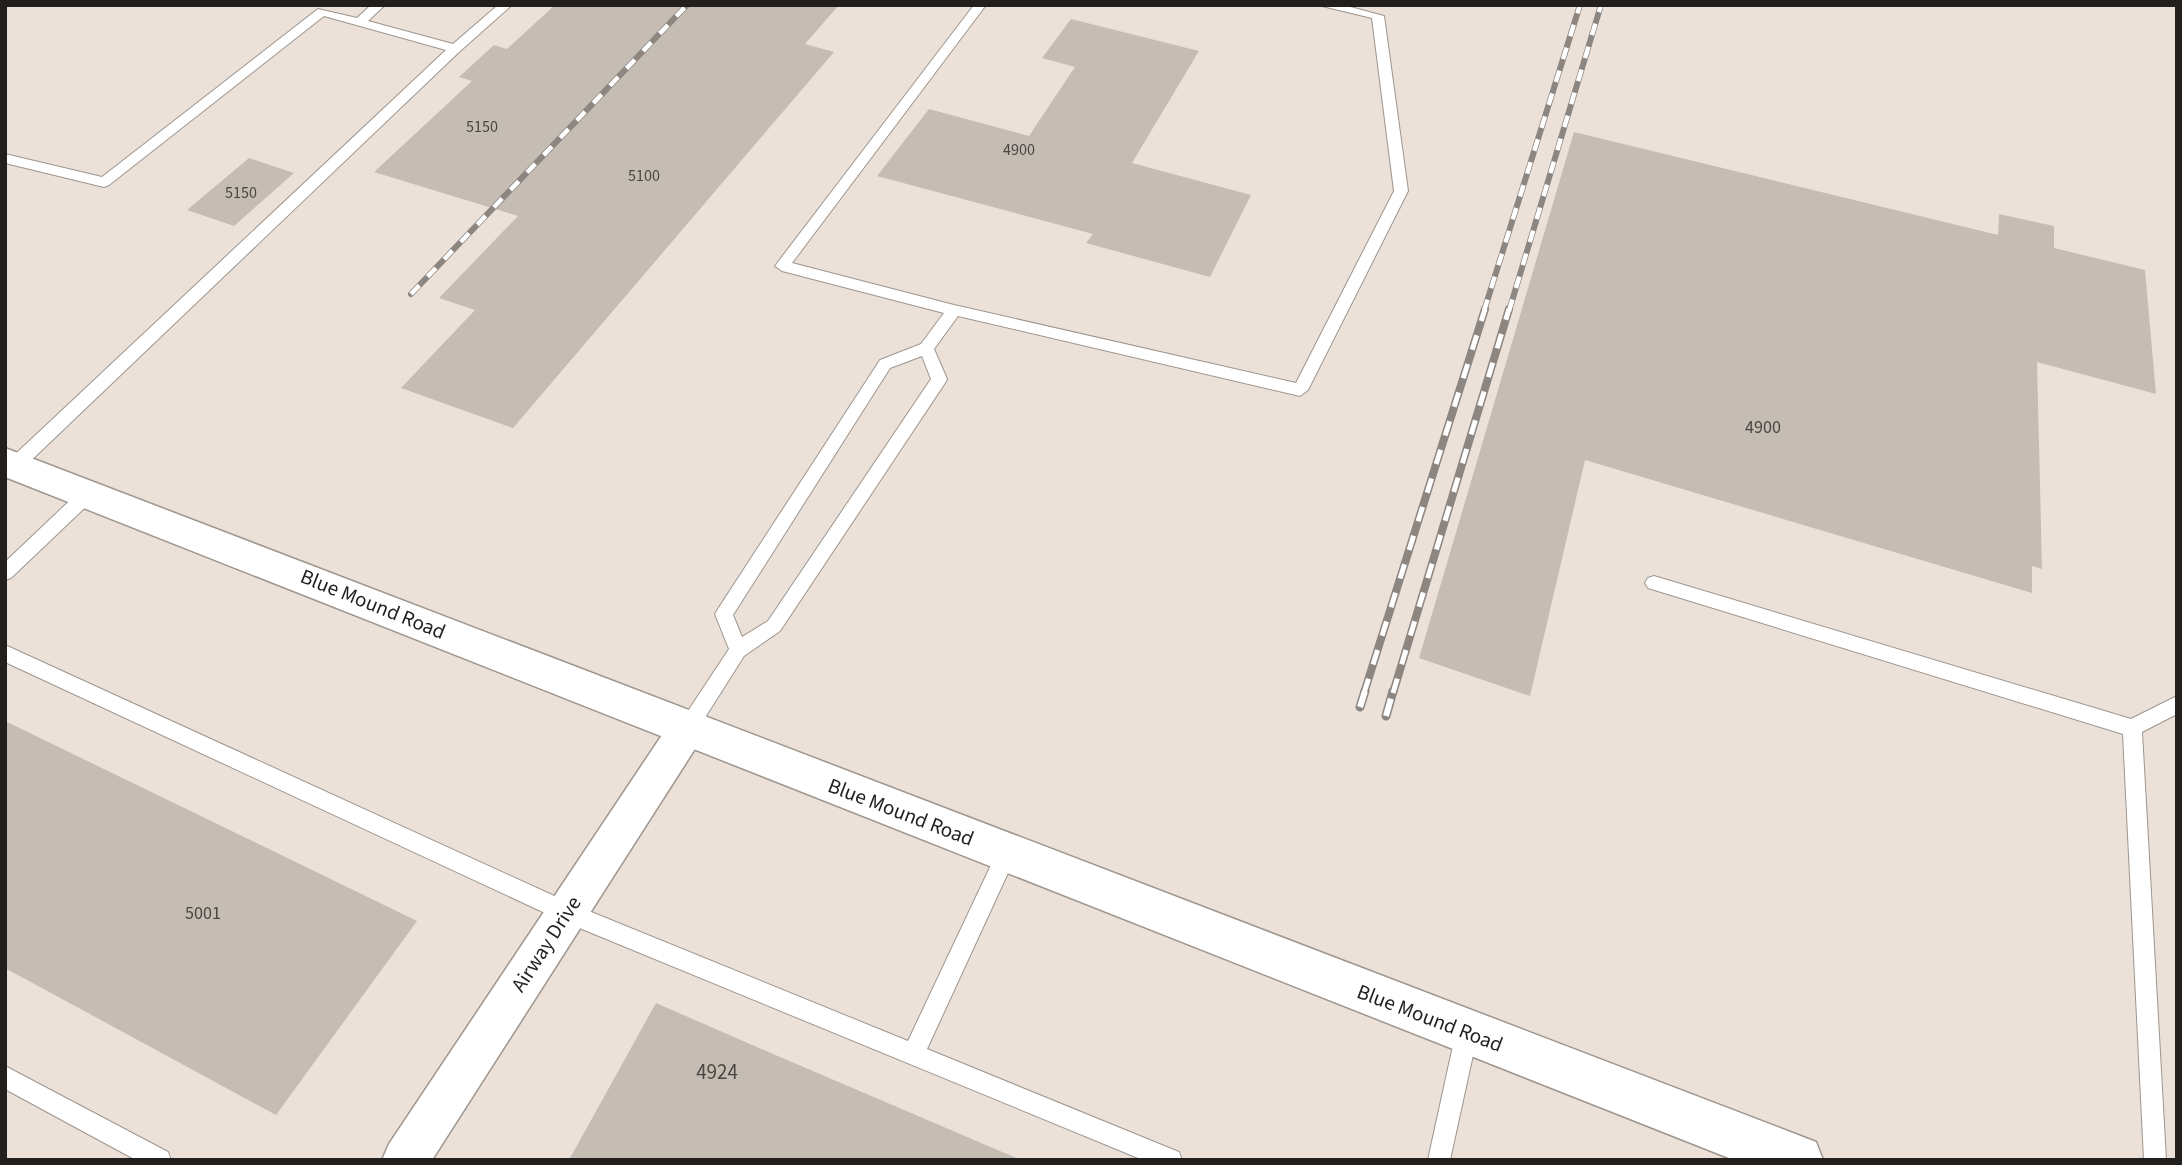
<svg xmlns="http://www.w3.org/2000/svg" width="2182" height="1165" font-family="'Source Sans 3',sans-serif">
  <rect width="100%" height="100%" fill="#ebe1d9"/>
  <path fill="#c5bcb4" d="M555 5H839L805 44 834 52 513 428 401 388 475 310 439 298 518 216 374 172 472 81 459 77 494 45 507 49Z
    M1071 19 1199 51 1132 163 1251 195 1210 277 1086 243 1093 234 877 176 929 109 1029 136 1075 67 1042 58Z
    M1574 132 1998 235 1999 214 2054 226V248L2145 270 2156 394 2037 362 2042 569 2032 566V593L1585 460 1530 696 1419 658Z
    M249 158 294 173 234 226 187 210Z
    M5 721 417 921 276 1115 5 968Z
    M656 1003 759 1048 1021 1160H569Z"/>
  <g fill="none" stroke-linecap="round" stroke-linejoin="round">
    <defs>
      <path id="service" d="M371 5H385L368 21 453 44 498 5H512L459 52 20 471H8L6 466 8 461 446 50 324 16 109 185 104 187 5 163V154L102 177 318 9 357 18Z
        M974 5H986L792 263 954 305 1296 383 1394 191 1372 18 1318 5H1343L1384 16 1408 191 1308 390 1300 396 958 316 934 349 947 379 945 383 780 631 744 656 694 735 687 738 680 735 678 729 680 723 729 649 715 614 718 609 880 360 921 344 944 313 782 271 775 266ZM922 356 931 379 768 621 742 637 733 615 890 368Z
        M88 487 94 489 96 494 94 499 11 578 5 580V562L82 489Z
        M1654 576 2131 719 2177 696V714L2142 732 2166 1160H2144L2123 734 1648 588 1645 583 1648 578Z
        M5 645 574 905 908 1041 1000 846 1007 843 1014 846 1017 853 1014 860 927 1049 1179 1152 1182 1160H1143L560 920 5 662Z
        M1467 1021 1475 1024 1478 1032 1450 1160H1428L1456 1032 1459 1024Z
        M5 1066 168 1152 171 1160H136L5 1089Z"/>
      <path id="minor" d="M687 712 700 717 706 729 700 741 432 1160H382L389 1144 674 717Z"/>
      <path id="secondary" d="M5 448 1798 1135 1816 1142 1823 1160H1734L5 477Z"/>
    </defs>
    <use href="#service" stroke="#9e958d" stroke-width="2"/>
    <use href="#minor" stroke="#9e958d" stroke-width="3"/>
    <use href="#secondary" stroke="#9e958d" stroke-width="3"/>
    <use href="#service" fill="#fff" fill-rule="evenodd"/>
    <use href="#minor" fill="#fff" fill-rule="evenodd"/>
    <use href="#secondary" fill="#fff" fill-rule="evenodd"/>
    <defs>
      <path id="rail-far2" d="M411 294 687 5
        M1484 311 1580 5
        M1509 311 1601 5"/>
      <path id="rail-far1" d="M1364 693 1485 309
        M1393 693 1509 309"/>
      <path id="rail" d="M1360 707 1365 691
        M1386 716 1393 691"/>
    </defs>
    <use href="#rail-far2" stroke="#8c8580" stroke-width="6"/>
    <use href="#rail-far1" stroke="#8c8580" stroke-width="8"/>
    <use href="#rail" stroke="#8c8580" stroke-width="9"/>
    <use href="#rail-far2" stroke="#fff" stroke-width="4.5" stroke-dasharray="12" stroke-linecap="butt"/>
    <use href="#rail-far1" stroke="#fff" stroke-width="5" stroke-dasharray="15" stroke-linecap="butt"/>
    <use href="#rail" stroke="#fff" stroke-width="6" stroke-dasharray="18" stroke-linecap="butt"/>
  </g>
  <g text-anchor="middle" stroke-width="5" stroke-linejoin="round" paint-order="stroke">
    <g font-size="16" fill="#4b4642">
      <text x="482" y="132">5150</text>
      <text x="1019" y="155">4900</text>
      <text x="644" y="181">5100</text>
      <text x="241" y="198">5150</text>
    </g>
    <g font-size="18" fill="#4b4642">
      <text x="1763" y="433">4900</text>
      <text x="203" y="919">5001</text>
    </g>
    <g font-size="21" fill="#221f1c" stroke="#fff">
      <text transform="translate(373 604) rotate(22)" y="7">Blue Mound Road</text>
      <text transform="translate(901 812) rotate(21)" y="7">Blue Mound Road</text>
      <text transform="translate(546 944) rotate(-57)" y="7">Airway Drive</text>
      <text transform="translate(1430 1018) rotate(21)" y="7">Blue Mound Road</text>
    </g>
    <g font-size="21" fill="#4b4642">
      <text x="717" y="1079">4924</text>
    </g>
  </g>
  <rect width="2182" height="1165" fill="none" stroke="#221f1c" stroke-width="14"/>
</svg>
